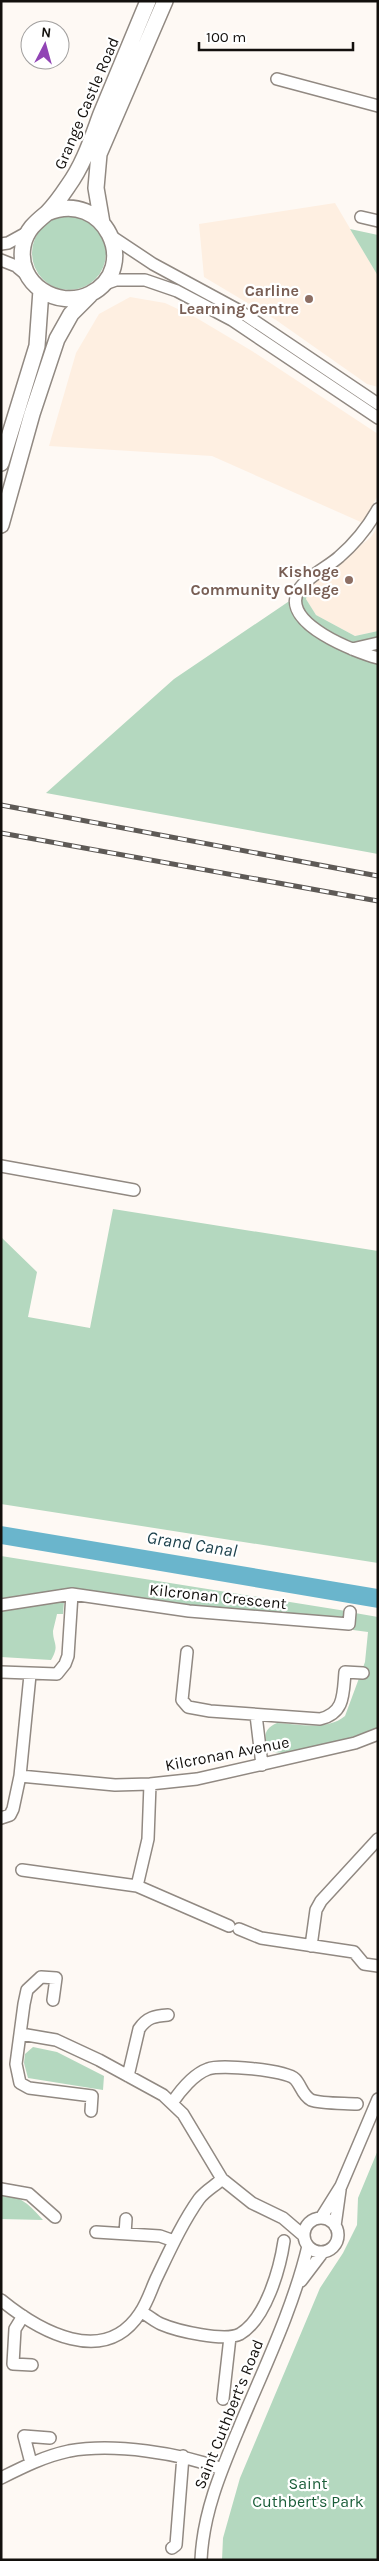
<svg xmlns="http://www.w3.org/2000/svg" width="379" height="2561" font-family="Karla,sans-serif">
  <rect width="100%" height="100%" fill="#fef9f4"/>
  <path fill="#feefe1" d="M335 203 378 276V387L367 384 276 320 204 277 199 224Z
    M130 297 165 303 195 317 252 351 378 434V495L363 523 212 456 49 446 76 353 99 314Z
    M378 526V631L355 636 316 615 306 599 307 594 310 587 371 537Z"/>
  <path fill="#b4d8bf" d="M32 253a37 37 0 1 1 74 0a37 37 0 1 1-74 0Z
    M350 229 378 235V276Z
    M310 587 306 599 316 615 355 636 378 631V854L46 793 174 679Z
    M113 1209 378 1251V1563L1 1504V1237L37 1272 28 1317 90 1328Z
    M1 1556 346 1611 342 1620 191 1609 78 1589 1 1600Z
    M60 1600 64 1602 63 1614H57C56 1619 54 1626 53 1631 53 1644 60 1645 51 1660L1 1657V1611Z
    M355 1613 378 1617V1728C355 1736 296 1757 274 1752 262 1742 262 1729 277 1723 299 1724 327 1731 345 1716L365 1662 368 1632 353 1630Z
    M33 2047 57 2052 104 2076 103 2090 28 2078 24 2063 25 2054Z
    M378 2150V2560H222L223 2538 240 2478 320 2288 343 2253 357 2225 358 2198Z
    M1 2194C21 2196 30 2205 43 2220L1 2219Z"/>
  <path fill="#6ab5cc" d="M1 1526 378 1589V1608L1 1544Z"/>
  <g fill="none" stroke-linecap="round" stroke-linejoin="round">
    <defs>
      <path id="minor" d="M277 79 378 106
        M361 217 378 221
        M111 236 153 264 238 310 378 404
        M1 244 8 243 28 232
        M1 260 16 266 28 276
        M102 285 116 280H145L177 291 232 320 378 418
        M378 509C368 527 354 544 339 557 328 567 306 577 298 591 281 624 356 652 378 658
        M352 649 378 643
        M1 1166 134 1190
        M1 1605 72 1594 189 1611 349 1624 350 1612
        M187 1652 182 1700 188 1707 210 1711 320 1719C345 1713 343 1694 345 1672L363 1673
        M1 1672 57 1674 65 1664 68 1656 72 1594
        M256 1715 262 1765
        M20 1776 115 1785 150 1784 197 1779 355 1743 378 1734
        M1 1818 10 1815 13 1809 20 1776 30 1675
        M22 1870 137 1886 229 1926
        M137 1886 148 1839 150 1784
        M239 1929 261 1938 354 1952 364 1964 378 1966
        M311 1946 316 1910 321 1901 378 1839
        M53 2000 56 1978 41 1977 27 1990 24 2004 16 2064 20 2083 29 2088 92 2096 91 2111
        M21 2034 56 2040 99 2060 163 2095 183 2114 222 2179 252 2203 283 2218 304 2236
        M128 2076 139 2029C147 2017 155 2016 168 2015
        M172 2103C180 2091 194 2074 208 2069 220 2064 286 2070 295 2079 301 2085 302 2095 311 2100 321 2104 346 2103 357 2104
        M1 2189 29 2194 55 2217
        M321 2218 341 2186 378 2099
        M304 2235a17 17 0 1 1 34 0a17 17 0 1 1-34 0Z
        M335 2226 340 2190
        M96 2232 160 2236 174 2241
        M125 2234 126 2219
        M301 2281 323 2252
        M1 2300C39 2331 104 2368 140 2313 147 2303 151 2290 156 2279 169 2252 182 2223 199 2199 206 2190 215 2186 222 2179
        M141 2312C148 2315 154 2321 161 2324 177 2331 225 2342 240 2334 266 2319 280 2268 284 2241
        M23 2316 15 2329 13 2364 32 2365
        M223 2399 230 2337
        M31 2463 24 2436 50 2438
        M1 2478C23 2467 45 2456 69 2451 114 2443 180 2453 222 2469
        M172 2548 176 2545 183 2456
        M201 2560C203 2513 221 2471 239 2428 264 2368 293 2309 308 2246"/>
      <path id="major" d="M47 213C104 188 142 268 90 294 58 310 16 284 23 246 26 230 36 222 47 213 55 205 62 195 68 186 84 164 92 138 101 114 117 76 132 39 148 1
        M102 223 96 188 99 154 165 1
        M1 463 37 346 41 290
        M1 525 32 414 57 339 71 314 90 295"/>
    </defs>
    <use href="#minor" stroke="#918982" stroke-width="14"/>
    <use href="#major" stroke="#918982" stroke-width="18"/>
    <use href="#minor" stroke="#fff" stroke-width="11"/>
    <use href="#major" stroke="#fff" stroke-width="15"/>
    <defs>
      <path id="rail" d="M1 805 378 876
        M1 833 378 901"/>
    </defs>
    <use href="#rail" stroke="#5e5a56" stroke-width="5"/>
    <use href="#rail" stroke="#fff" stroke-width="3" stroke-dasharray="9" stroke-linecap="butt"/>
  </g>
  <g fill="#8d6e63" stroke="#fff" stroke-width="2">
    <circle cx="309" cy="299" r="5"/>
    <circle cx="349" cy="580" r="5"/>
  </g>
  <g text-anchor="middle" stroke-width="4.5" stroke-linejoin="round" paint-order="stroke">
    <g font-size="16" fill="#13100d" stroke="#fff">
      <text transform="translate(86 103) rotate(-67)" y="6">Grange Castle Road</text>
      <text transform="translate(218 1596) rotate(6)" y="6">Kilcronan Crescent</text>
      <text transform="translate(227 1753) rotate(-11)" y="6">Kilcronan Avenue</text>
      <text transform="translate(228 2414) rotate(-68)" y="6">Saint Cuthbert’s Road</text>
    </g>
    <g font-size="16" font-weight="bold" fill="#785e54" stroke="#fff" text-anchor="end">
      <text x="299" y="296">Carline<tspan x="299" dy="18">Learning Centre</tspan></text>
      <text x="339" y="577">Kishoge<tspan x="339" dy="18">Community College</tspan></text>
    </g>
    <g font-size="16" fill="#1b5e3a" stroke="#fff">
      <text x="308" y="2489">Saint<tspan x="308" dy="18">Cuthbert's Park</tspan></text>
    </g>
    <g font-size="18" font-style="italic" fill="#1d414c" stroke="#fff">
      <text transform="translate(192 1544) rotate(9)" y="6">Grand Canal</text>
    </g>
  </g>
  <rect width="379" height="2561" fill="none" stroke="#13100d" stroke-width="5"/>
  <g transform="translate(45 45) rotate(6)"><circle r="24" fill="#ffffff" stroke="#a19f9e"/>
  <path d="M0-4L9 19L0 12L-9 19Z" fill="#9144b5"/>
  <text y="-8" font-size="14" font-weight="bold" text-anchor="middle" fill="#13100d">N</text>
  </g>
  <path d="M199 42v8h154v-8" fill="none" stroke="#13100d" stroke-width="2.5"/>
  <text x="206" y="42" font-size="15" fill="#13100d" stroke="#ffffff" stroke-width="4" paint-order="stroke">100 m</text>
</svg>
